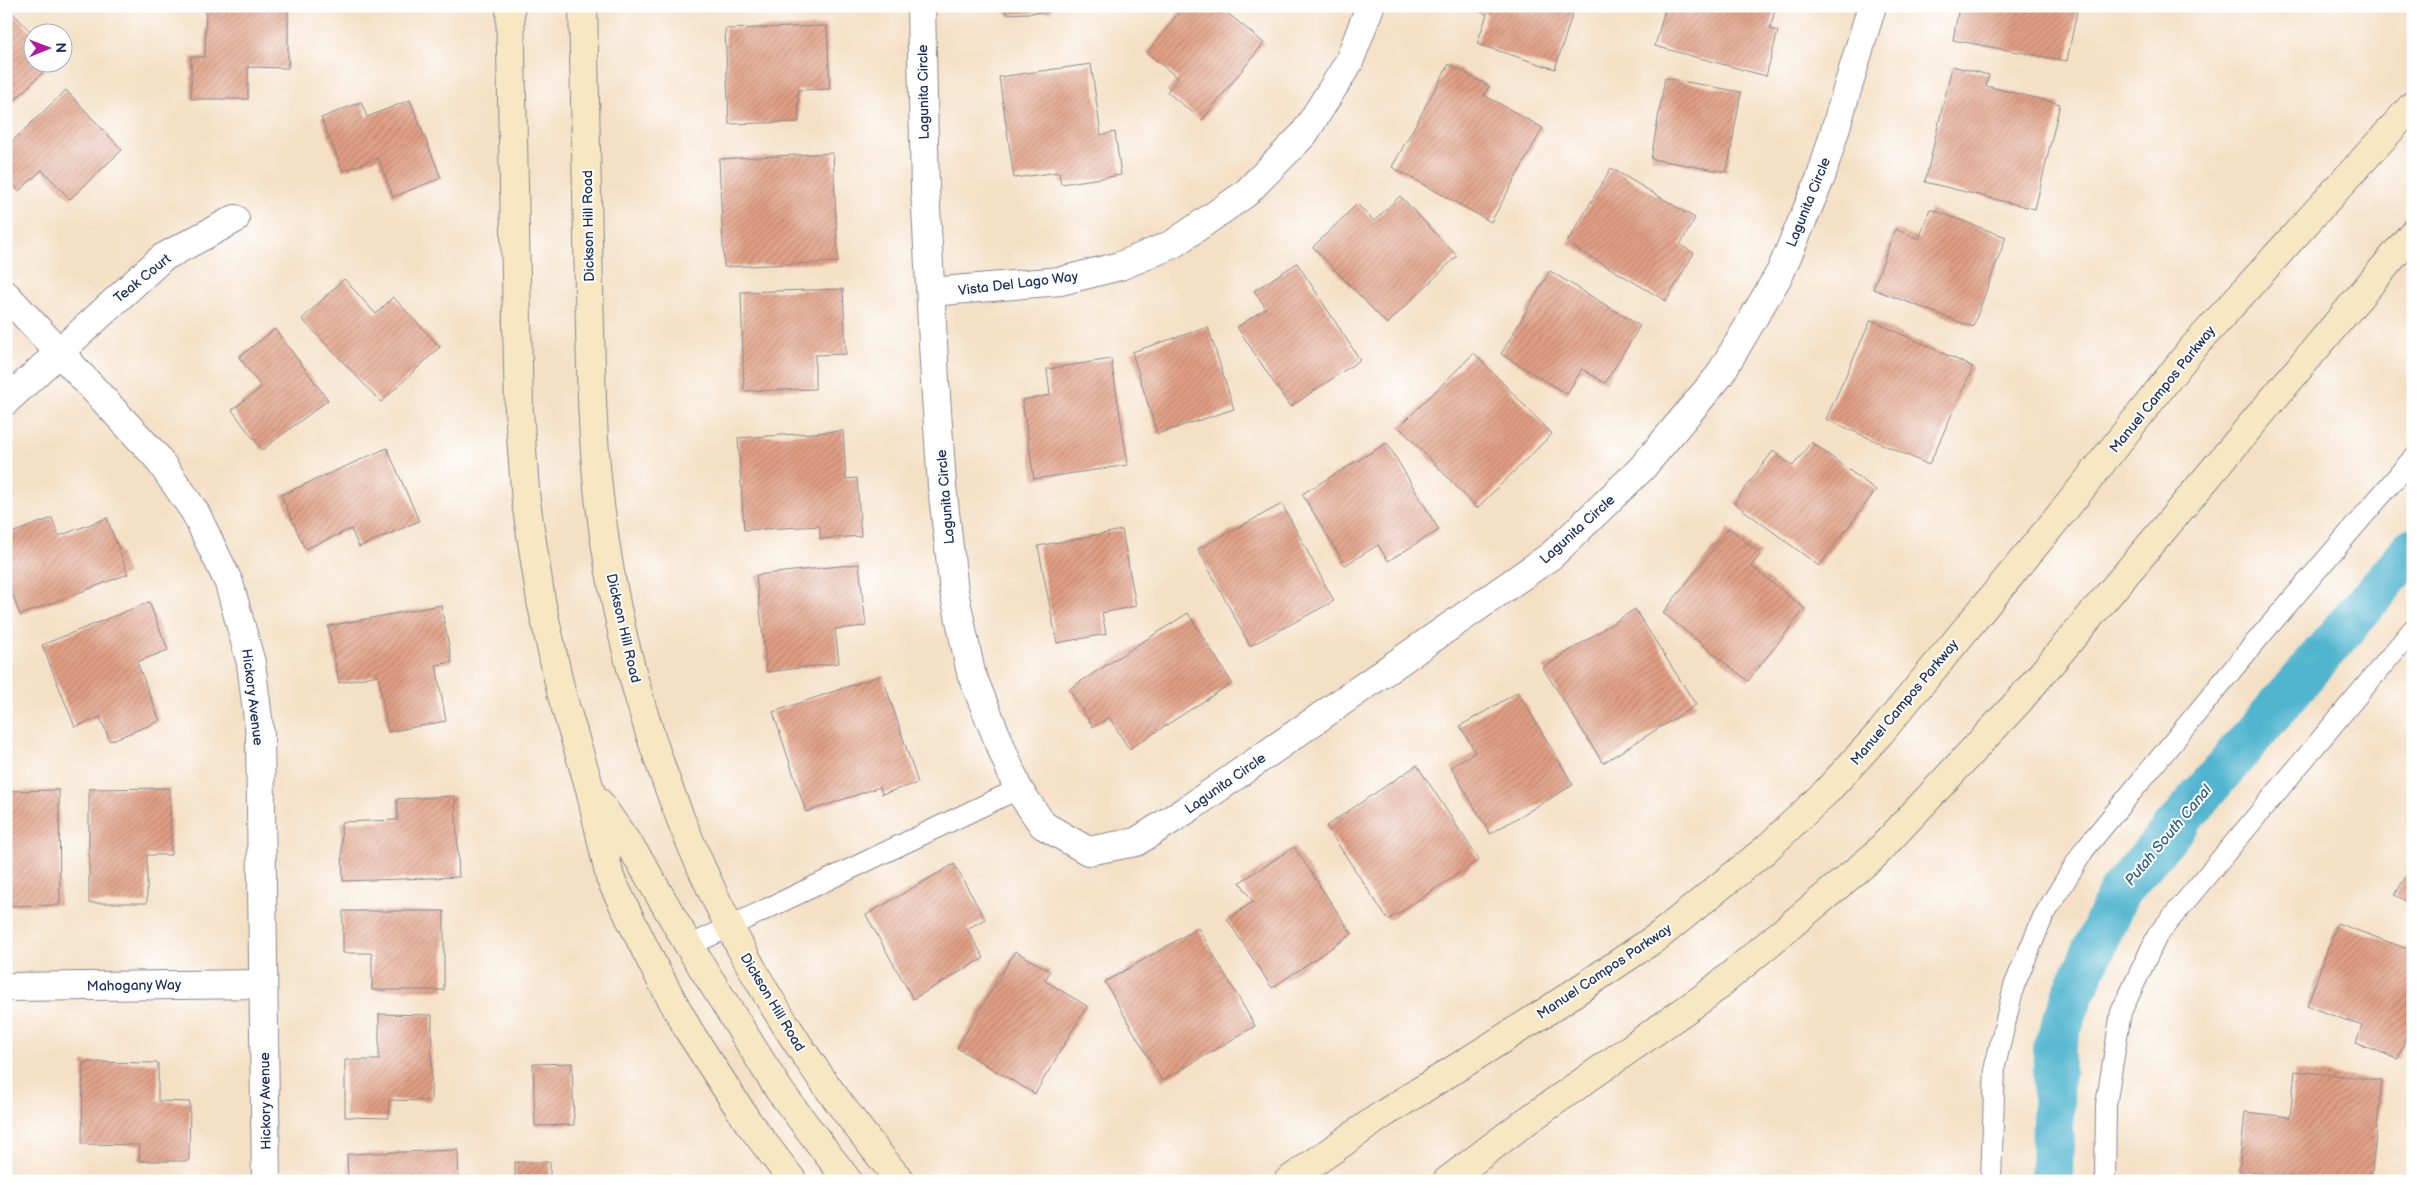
<svg xmlns="http://www.w3.org/2000/svg" width="2419" height="1187" font-family="'Balsamiq Sans',sans-serif">
  <defs>
    <pattern id="building-hatch" width="6" height="6" patternUnits="userSpaceOnUse" patternTransform="scale(1.25)"><rect width="6" height="6" fill="#e19f83"/><path d="M-1 1l2-2M0 6l6-6M5 7l2-2" fill="none" stroke="#b6826e"/></pattern>
  </defs>
  <rect width="100%" height="100%" fill="#fff"/>
  <filter id="ink" filterUnits="userSpaceOnUse"><feTurbulence type="fractalNoise" baseFrequency=".02" numOctaves="2"/><feDisplacementMap in="SourceGraphic" scale="10" xChannelSelector="R" yChannelSelector="G"/><feConvolveMatrix kernelMatrix="1 2 1 2 8 2 1 2 1" color-interpolation-filters="sRGB"/></filter>
  <filter id="wash" filterUnits="userSpaceOnUse"><feTurbulence type="fractalNoise" baseFrequency=".0096" numOctaves="4" result="noise"/><feDisplacementMap in="SourceGraphic" scale="20" xChannelSelector="R" yChannelSelector="G"/><feGaussianBlur stdDeviation="1.12" result="paint"/><feColorMatrix in="noise" values="0 0 0 0 0 0 0 0 0 0 0 0 0 0 0 0 0 1.4 0 .05"/><feComposite in="paint" operator="in"/></filter>
  <g filter="url(#wash)">
    <rect width="100%" height="100%" fill="#f4e0c5"/>
    <g fill="none" stroke-linecap="round" stroke-linejoin="round">
      <path stroke="#51b5cf" stroke-width="42" d="M2052 1181 2054 1047 2072 997 2119 892 2413 548"/>
    </g>
    <g id="blocks">
      <path fill="url(#building-hatch)" d="M6 6 32 33V62H53L6 109Z
        M206 6H288V68L248 67V99H191V57H205Z
        M1006 6H1051V12L1006 14Z
        M1184 6H1219L1264 43 1202 120 1167 92 1178 78 1147 53Z
        M1575 6 1555 69 1477 44 1487 14 1466 7Z
        M1666 6H1776L1770 29 1778 31 1766 76 1655 46Z
        M1959 6H2078L2067 61 1953 40Z
        M827 26 830 89 798 90 799 122 729 124 725 29Z
        M1091 64 1101 135 1115 132 1121 175 1061 184 1059 172 1014 178 999 77Z
        M1449 64 1489 86 1484 95 1543 128 1491 222 1392 167Z
        M1952 66 1989 75 1986 86 2060 104 2035 209 1925 182Z
        M1665 78 1741 92 1727 172 1651 159Z
        M66 90 122 150 70 199 42 170 19 191 6 177V147Z
        M410 100 441 178 393 197 378 158 343 171 321 118 361 102 367 117Z
        M833 153 838 262 724 267 719 159Z
        M1611 168 1695 218 1680 245 1694 253 1666 301 1567 243Z
        M1400 196 1457 256 1387 324 1313 247 1357 204 1374 221Z
        M1930 209 2006 237 1973 327 1873 289 1895 229 1919 239Z
        M1297 263 1360 360 1290 407 1237 327 1266 308 1254 291Z
        M1550 271 1640 326 1605 383 1582 369 1567 394 1501 354Z
        M344 279 376 314 393 297 440 347 381 402 302 319Z
        M843 289 846 354 815 355V389L744 391 741 292Z
        M1871 320 1973 367 1929 465 1826 419Z
        M1208 327 1234 409 1157 434 1132 352Z
        M275 329 328 400 262 450 232 410 261 387 239 357Z
        M1474 353 1552 434 1477 508 1399 427Z
        M1111 359 1128 465 1034 479 1022 400 1050 395 1047 369Z
        M843 431 846 479 857 478 861 536 820 539V526L744 530 738 438Z
        M1811 442 1876 490 1819 566 1734 503 1773 451 1793 466Z
        M1387 443 1439 530 1388 561 1378 545 1345 565 1302 494Z
        M387 448 419 521 359 547 351 529 305 549 281 495Z
        M1282 504 1334 601 1250 646 1198 549Z
        M52 518 59 536 107 518 128 574 20 615 6 577V535Z
        M1729 528 1761 554 1751 566 1805 609 1748 681 1663 613Z
        M1122 530 1136 606 1102 613 1106 634 1057 643 1038 546Z
        M859 564 866 626 835 629 839 663 767 672 756 575Z
        M149 602 168 650 137 662 160 721 110 741 100 717 75 727 42 645Z
        M441 605 452 662 436 665 446 721 388 732 378 675 339 683 328 626Z
        M1635 609 1696 705 1603 763 1543 668Z
        M1188 613 1232 683 1129 749 1109 717 1093 727 1069 689Z
        M882 675 918 783 882 794 880 787 806 812 773 712Z
        M1518 692 1573 785 1490 834 1451 767 1475 752 1460 726Z
        M1417 765 1479 860 1388 920 1326 826Z
        M170 788 171 855H147V903H89V789Z
        M59 790 60 905 6 906V791Z
        M455 796 459 877 343 881 341 822 398 820 397 799Z
        M1294 847 1352 934 1272 988 1227 919 1253 902 1240 882Z
        M954 864 985 919 967 929 984 958 913 999 866 915Z
        M2413 864V905L2395 895Z
        M343 911H444V990H372V953H343Z
        M2337 923 2413 951V1018L2398 1059 2356 1043 2362 1026 2307 1006Z
        M1198 928 1255 1026 1162 1081 1105 982Z
        M1015 951 1050 971 1045 981 1087 1006 1035 1094 957 1048Z
        M379 1014 432 1015 431 1101 389 1100V1118L345 1117V1060H379Z
        M83 1062 158 1063V1101L190 1102 189 1161H139L140 1145 82 1144Z
        M572 1063 574 1125 535 1126 533 1064Z
        M2295 1071 2382 1080 2371 1181H2335L2239 1171 2245 1112 2290 1117Z
        M458 1150 459 1181H348L347 1154Z
        M515 1162H550V1181H515Z"/>
    </g>
  </g>
  <g filter="url(#ink)">
    <use href="#blocks" fill-opacity="0" stroke="#888892" stroke-width="1"/>
    <g fill="none" stroke-linecap="round" stroke-linejoin="round">
      <defs>
        <path id="lane" d="M689 946 1018 789
          M1991 1181 1995 1066 2014 986 2043 917 2084 850 2252 646 2413 458
          M2105 1181 2106 1105 2121 1012 2158 934 2413 629"/>
        <path id="street" d="M921 6 925 189 935 381 942 486 954 591 971 673 1018 789 1043 825 1088 851 1136 842 1191 807 1552 555 1642 468 1719 376 1780 273 1821 177 1872 6
          M931 292 1061 281 1120 266 1173 244 1245 194 1304 134 1349 62 1370 6
          M6 295 156 456 195 512 229 583 251 663 260 735 266 1181
          M6 401 162 258 235 219
          M6 987 262 984"/>
        <path id="secondary" d="M510 6 519 411 526 502 541 601 561 692 590 789 610 878 654 967 689 1031 748 1122 793 1181
          M583 6C585 100 587 195 589 289 591 358 591 427 599 496 624 718 711 934 846 1112 864 1135 881 1159 901 1181
          M598 801 640 861 689 946 779 1090 848 1181
          M1288 1181 1385 1113 1547 1011 1660 935 1765 850 1827 791 1881 732 2070 503 2190 351 2413 105
          M1447 1181 1521 1125 1707 995 1875 855 2018 702 2413 233"/>
      </defs>
      <use href="#lane" stroke="#888892" stroke-width="22"/>
      <use href="#street" stroke="#888892" stroke-width="30"/>
      <use href="#secondary" stroke="#888892" stroke-width="30"/>
      <use href="#lane" stroke="#fff" stroke-width="20"/>
      <use href="#street" stroke="#fff" stroke-width="28"/>
      <use href="#secondary" stroke="#f7e8c3" stroke-width="28"/>
    </g>
  </g>
  <g text-anchor="middle" stroke-width="4" stroke-linejoin="round" paint-order="stroke">
    <g font-size="14" fill="#1b2f5e" stroke="#fff">
      <text transform="translate(923 92) rotate(-91)" y="5">Lagunita Circle</text>
      <text transform="translate(1808 202) rotate(-68)" y="5">Lagunita Circle</text>
      <text transform="translate(588 226) rotate(-91)" y="5">Dickson Hill Road</text>
      <text transform="translate(142 278) rotate(-39)" y="5">Teak Court</text>
      <text transform="translate(1018 283) rotate(-7)" y="5">Vista Del Lago Way</text>
      <text transform="translate(2162 389) rotate(-51)" y="5">Manuel Campos Parkway</text>
      <text transform="translate(945 497) rotate(-95)" y="5">Lagunita Circle</text>
      <text transform="translate(1577 529) rotate(-42)" y="5">Lagunita Circle</text>
      <text transform="translate(624 628) rotate(77)" y="5">Dickson Hill Road</text>
      <text transform="translate(253 697) rotate(83)" y="5">Hickory Avenue</text>
      <text transform="translate(1904 702) rotate(-50)" y="5">Manuel Campos Parkway</text>
      <text transform="translate(1225 783) rotate(-35)" y="5">Lagunita Circle</text>
      <text transform="translate(1604 971) rotate(-34)" y="5">Manuel Campos Parkway</text>
      <text transform="translate(134 985) rotate(-1)" y="5">Mahogany Way</text>
      <text transform="translate(773 1002) rotate(59)" y="5">Dickson Hill Road</text>
      <text transform="translate(265 1101) rotate(-91)" y="5">Hickory Avenue</text>
    </g>
    <g font-size="15" font-style="italic" fill="#2e5e86" stroke="#fff">
      <text transform="translate(2168 835) rotate(-50)" y="5">Putah South Canal</text>
    </g>
  </g>
  <rect width="2419" height="1187" fill="none" stroke="#fff" stroke-width="25"/>
  <g transform="translate(48 48) rotate(89)"><circle r="24" fill="#ffffff" stroke="#a4acbf"/>
  <path d="M0-4L9 19L0 12L-9 19Z" fill="#b5179e"/>
  <text y="-8" font-size="14" font-weight="bold" text-anchor="middle" fill="#1b2f5e">N</text>
  </g>
</svg>
